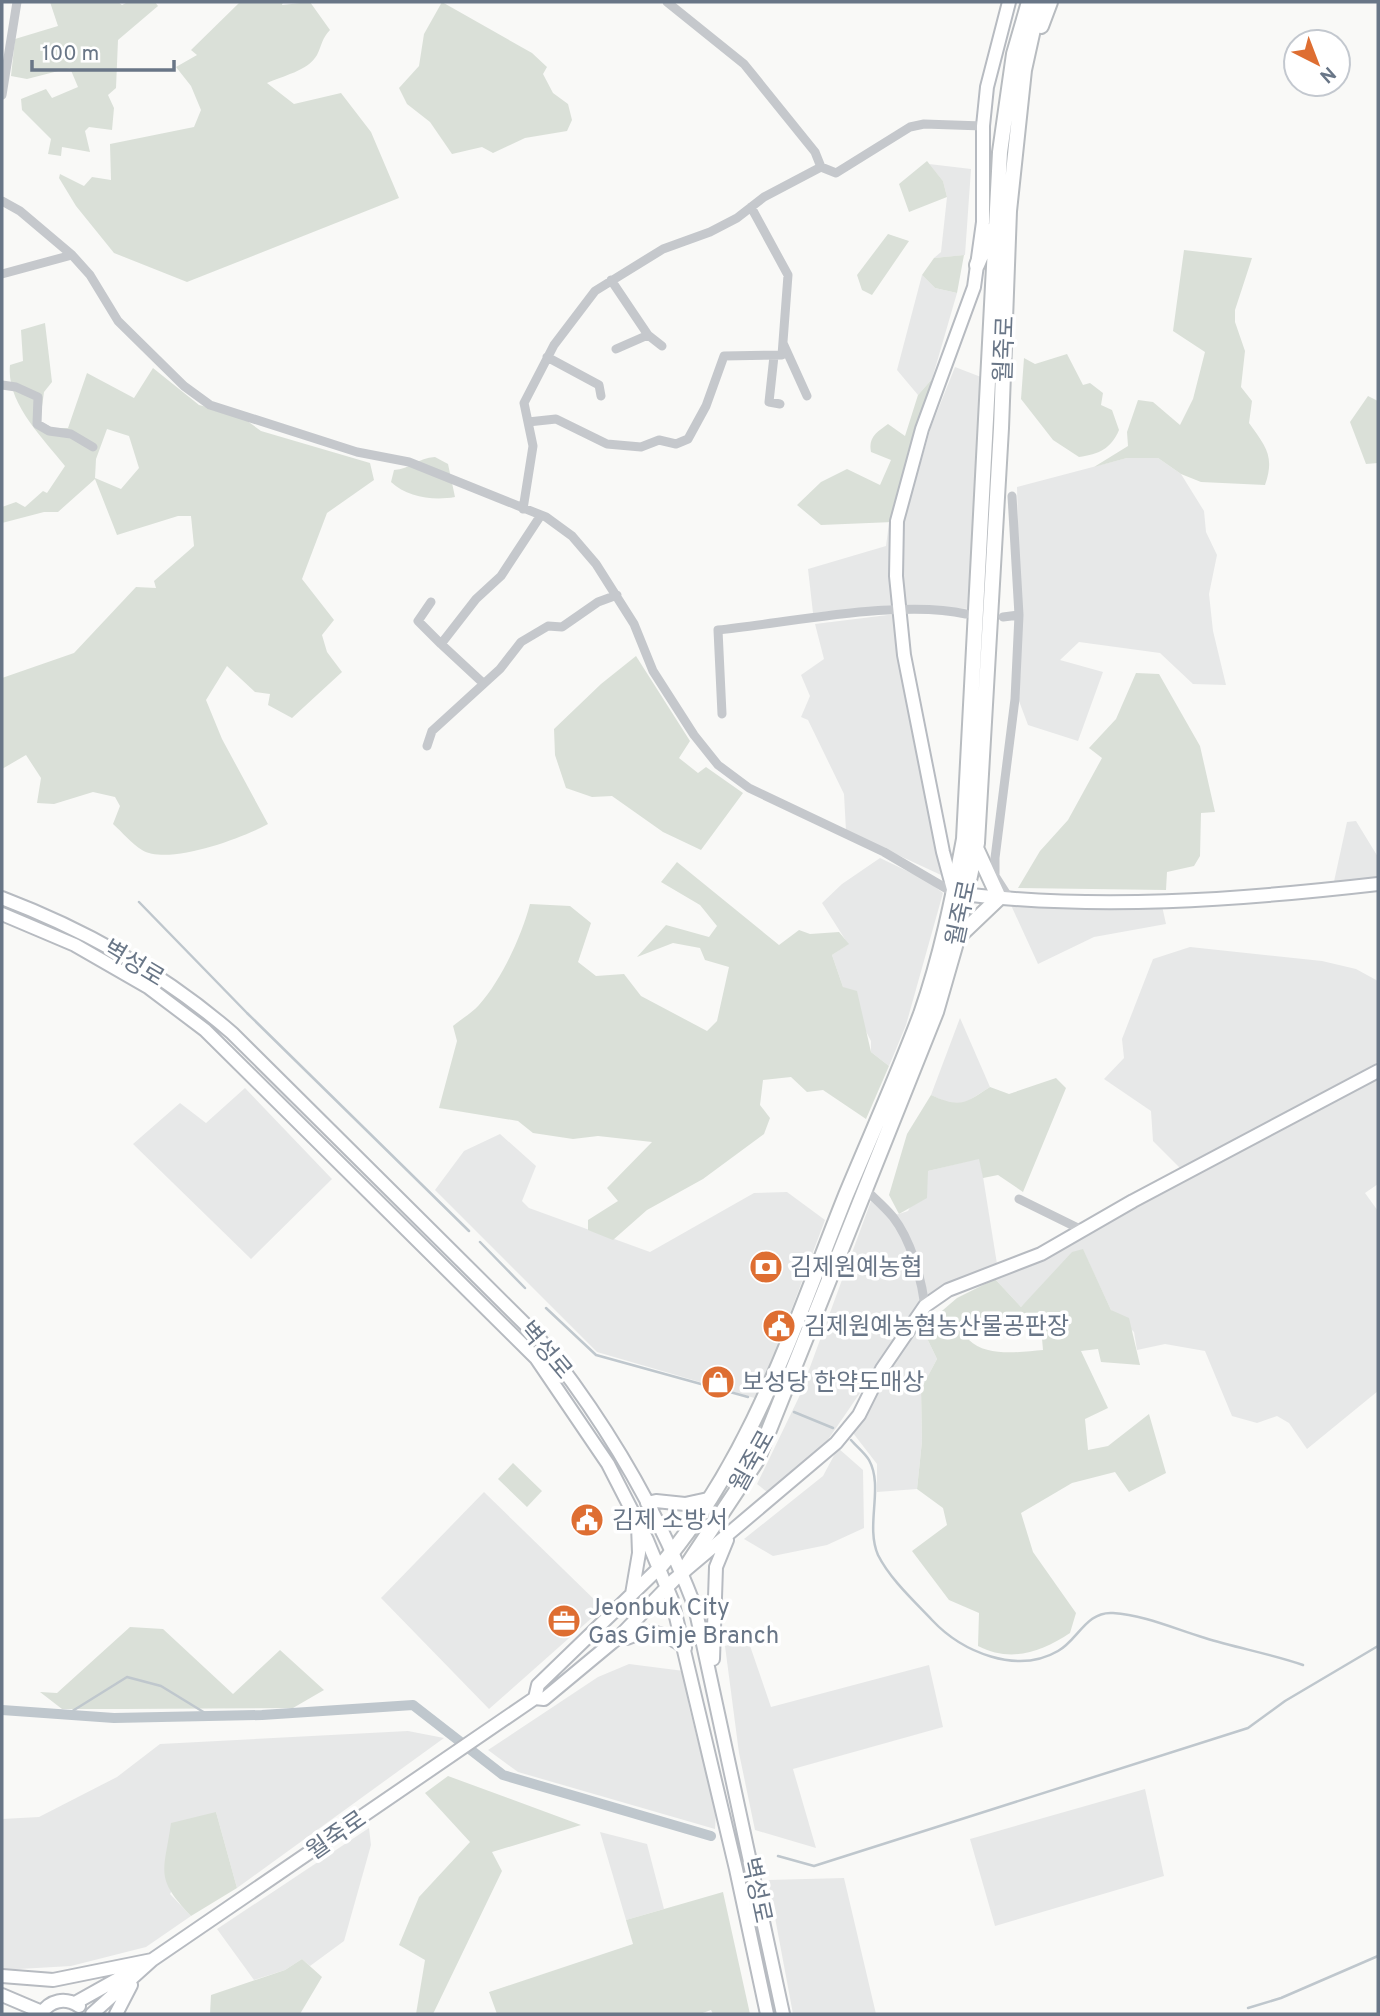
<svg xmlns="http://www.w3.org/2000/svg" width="1380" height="2016" font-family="Overpass,'Noto Sans KR',sans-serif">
  <rect width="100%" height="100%" fill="#f9f9f7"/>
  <path fill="#e7e8e8" d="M929 164 971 169 965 255 934 258 941 252 947 197 943 181Z
    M922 275 935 288 957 293 932 379 918 395 897 370Z
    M955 367 981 377 969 609 894 605 813 613 808 569 886 546 889 523 905 517 931 427Z
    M1127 458H1158L1181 474 1204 511 1206 532 1217 555 1209 594 1213 631 1226 685 1193 684 1160 653 1079 642 1060 660 1103 672 1078 741 1028 725 1019 701 1021 654 1017 487Z
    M896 614 920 751 917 756 941 875 846 831 844 794 808 720 801 717 810 696 801 675 824 659 815 624Z
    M1356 821 1378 857V878L1333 886 1347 822Z
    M880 858 926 880 943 893 906 1025 889 1066 871 1052V1041L843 987 832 955 848 944 822 903 842 884Z
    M1010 903 1162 906 1166 924 1094 937 1038 964Z
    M1190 947 1322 961 1356 969 1378 981V1062L1182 1170 1153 1141 1151 1111 1104 1079 1124 1058 1122 1039 1153 959Z
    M960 1018 990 1087 968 1101 953 1105 931 1095Z
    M1378 1079V1184L1365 1193 1378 1211V1391L1307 1449 1289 1423 1277 1416 1257 1423 1232 1416 1205 1351 1165 1344 1137 1350 1134 1332 1111 1310 1083 1250 1021 1307 995 1279Z
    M245 1088 332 1179 251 1259 133 1144 180 1103 206 1123Z
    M500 1134 536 1166 522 1201 529 1208 650 1252 754 1193 787 1192 825 1220 758 1399 597 1352 435 1190 464 1151Z
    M980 1158 997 1264 921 1304 825 1444 767 1492 757 1484 799 1397 871 1201 888 1216 899 1214 908 1211 928 1171Z
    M922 1328 937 1359 921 1389 922 1441 917 1489 877 1492V1464L853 1433 914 1331Z
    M838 1448 863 1470 864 1528 827 1545 773 1556 744 1539 823 1476Z
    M484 1492 603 1608 489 1709 381 1598Z
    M748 1640 771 1707 929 1665 943 1727 793 1769 816 1848 755 1830 739 1753 725 1646Z
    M629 1664 684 1671 689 1707 716 1813 715 1829 518 1772 488 1750 598 1677Z
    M408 1731 444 1738 237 1888 216 1812 170 1894 191 1916 146 1947 71 1966 2 1970V1819L39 1817 117 1777 160 1744Z
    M1145 1789 1164 1876 995 1926 970 1839Z
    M369 1828 371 1845 344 1941 310 1966 302 1959 285 1970 254 1980 217 1929Z
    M600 1832 647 1844 664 1909 626 1920Z
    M844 1878 876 2014H793L768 1880Z"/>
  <path fill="#dae0d8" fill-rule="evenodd" d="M50 2H118L122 5 128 2H155L158 6 118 40 116 88 108 95 114 108 112 130 89 127 85 131 90 152 62 147 61 156 48 154 51 139 22 110 21 99 46 89 52 98 78 87 70 68 27 79 11 76 15 39 58 26Z
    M240 2H283L282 5 310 2 330 30C322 38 322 45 317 55 308 71 282 76 267 83L294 104 341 93 371 132 399 198 187 282 114 253 76 206 59 178 60 174 84 186 92 177 111 180 110 144 194 127 201 110 191 86 176 67 197 55 191 50Z
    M442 2 532 53 547 67 543 74 553 93 568 104 572 120 567 131 525 138 493 153 482 147 452 154 430 122 407 104 399 88 419 66 424 34Z
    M927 161 943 181 947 197 909 212 899 184Z
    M888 234 909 241 872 295 862 290 857 275Z
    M1184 250 1252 258 1235 310V322L1245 351 1241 387 1252 401 1249 423C1266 447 1275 456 1265 485L1201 482 1181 474 1158 458H1127L1094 467 1128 446 1127 432 1138 400 1153 402 1180 425 1193 399 1205 352 1173 331Z
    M964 255 957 293 935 288 922 275 934 258Z
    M45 323 52 382 44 392 40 421 53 428H68L87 373 134 398 153 368 199 405 239 415 261 431 370 463 374 480 327 513 302 579 334 620 322 635 327 652 342 672 292 718 268 705 270 694 255 692 227 666 206 700 222 739 268 824C243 838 168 866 142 850 132 844 122 832 113 824L120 806 115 797 93 792 54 804 37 803 41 778 26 755 2 769V678L74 653 136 587 156 588 154 581 194 546 191 516H178L117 535 95 479 58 512H44L2 523V507L16 502 25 507 43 491 47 493 65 466C43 438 6 403 10 365L23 361 21 330ZM107 429 129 436 139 468 121 489 95 478 96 459Z
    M1067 354 1083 385 1090 383 1103 393 1101 405 1112 410 1119 430C1111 449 1099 454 1079 457L1053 440 1021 399 1024 358 1035 364Z
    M932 379 893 522 821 525 797 505 821 482 847 469 880 485 891 460 871 452C868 437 877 432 888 424L905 436 918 395Z
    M1368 396 1378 401V463L1366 464 1350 422Z
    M435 457 448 464 455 497C433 501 407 497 391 482L394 470C410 469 418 458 435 457Z
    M636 656 690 741 679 758 698 773 706 767 743 793 701 850 663 832 612 796 592 797 566 788 555 755 554 729 601 684Z
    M1136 673 1159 674 1200 746 1215 812 1201 813 1200 856 1194 866 1167 872 1166 890 1018 888 1040 851 1068 820 1102 758 1089 748 1116 719Z
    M677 862 779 945 799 930 810 934 839 932 849 944 832 955 843 987 857 991 871 1052 889 1066 866 1119 823 1090 807 1092 791 1077 763 1080 760 1105 770 1118 764 1134 703 1179 647 1210 613 1240 588 1230V1220L618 1201 607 1188 652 1142 598 1136 573 1139 533 1133 518 1121 439 1108 457 1041 453 1026C461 1019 472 1013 479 1005 501 981 522 935 530 904L570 906 591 923 578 962 596 976 624 974 641 996 707 1031 717 1021 729 967 705 960 700 948 673 943 637 957 666 925 709 937 717 926 700 905 661 882Z
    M1056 1078 1066 1088 1023 1192 998 1175 983 1178 979 1159 928 1171 927 1198 899 1214 889 1195 907 1134 931 1095C960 1108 964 1104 990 1087L1009 1094Z
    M1083 1249 1111 1310 1129 1318 1140 1365 1101 1362 1098 1349 1081 1351 1108 1408 1085 1419 1088 1450 1108 1446 1149 1414 1166 1473 1129 1492 1115 1472 1072 1483 1021 1513 1033 1552 1076 1613 1070 1633C1041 1652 1011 1663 978 1646L979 1613 949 1600 912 1551 947 1525 943 1508 917 1489 922 1441 921 1389 937 1359 922 1328 957 1298 995 1279 1021 1307 1072 1252ZM994 1316 1041 1327 1043 1350C1020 1352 986 1357 969 1340Z
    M513 1463 542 1491 527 1507 498 1479Z
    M130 1627 163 1629 233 1694 280 1650 324 1690 293 1708 123 1709H62L40 1692 57 1693Z
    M448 1776 581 1825 492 1852 502 1871 433 2014H416L425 1960 399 1945 419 1897 470 1842 425 1793Z
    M216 1812 237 1888 191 1916C154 1877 164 1873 171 1823Z
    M723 1892 750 2014H713L711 2010 700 2014H497L489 1992 633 1944 626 1920Z
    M302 1959 322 1977 300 2014H210L211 1995 285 1970Z"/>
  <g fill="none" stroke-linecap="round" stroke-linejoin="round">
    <path stroke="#bfc7cd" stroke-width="2.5" d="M139 902 247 1013 469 1231
      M480 1242 525 1288
      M546 1308 596 1355 748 1397
      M794 1412 833 1428
      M851 1440C856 1446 865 1453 869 1460 884 1487 865 1525 878 1555 890 1579 914 1601 932 1620 962 1652 1017 1675 1058 1651 1078 1640 1086 1611 1113 1613 1144 1615 1175 1629 1205 1638 1237 1648 1271 1654 1303 1665
      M66 1715 127 1677 161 1686 210 1716
      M778 1856 814 1866 1248 1728 1285 1701 1378 1646
      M1248 2008 1281 1998 1378 1956"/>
    <path stroke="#bfc7cd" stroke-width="10" d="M2 1710 114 1718 262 1715 413 1705 503 1775 711 1836"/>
    <defs>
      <path id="secondary" d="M1009 2 987 87 983 126V222L974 287 922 429 897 521 896 576 904 655 943 852 954 893C1095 911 1238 900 1378 884
        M2 898C86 930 164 974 232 1033L538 1337C603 1418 658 1510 695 1607L783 2014
        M2 914 75 945 148 987 205 1030 536 1358 608 1464 647 1540 672 1600 736 1869 767 2014
        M647 1503 656 1501 685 1504 708 1499
        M632 1594 639 1553 638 1525
        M621 1635 627 1638C650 1628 665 1632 685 1648
        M713 1659 716 1567 727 1540
        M535 1698 538 1685 659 1568
        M2 1976 53 1980 152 1960
        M2 1995 42 2012
        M75 2003 134 1970
        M41 2014C50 2000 65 1997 79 2006
        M92 2014 152 1960 535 1698 544 1699 621 1635 675 1579 836 1443 859 1415 882 1369 925 1306 948 1290 1041 1254 1133 1201 1378 1071
        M116 2014 131 1985"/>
      <path id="primary" d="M1041 26 1050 2
        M977 265 992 230
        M957 938 999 898 976 848
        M659 1568C752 1460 794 1325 846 1195 871 1135 898 1075 921 1014 941 957 953 898 964 839L1000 152 1014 54 1029 2
        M682 1573 757 1460 936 1012 955 946 977 843 1001 428 1009 211 1024 70 1039 2"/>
    </defs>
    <use href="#secondary" stroke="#b7bbc1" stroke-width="16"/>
    <use href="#primary" stroke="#b8bcc0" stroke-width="18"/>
    <path stroke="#c5c8cc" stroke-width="9" d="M667 2 744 64 815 152 821 167
      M2 95 17 2
      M2 201 20 211 72 255 90 275 118 321 184 386 210 405 357 452 409 462 546 517 572 536 596 564 634 624 653 671 694 735 718 765 749 788 884 852 954 893
      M2 274 72 255
      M611 280 648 335 662 346
      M783 343 807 396
      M616 349 648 335
      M774 356 769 402 780 404
      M547 357 599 385 601 396
      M2 385 16 387 38 397 37 424 49 431 71 434 93 447
      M528 422 556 419 607 444 641 447 659 440 676 444 688 439 706 406 724 356 782 355 788 275 751 207
      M523 509 533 446 524 403 554 345 595 291 663 249 710 232 737 218 764 197 821 167 836 173 910 127 924 124 983 126
      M431 602 418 621 441 644
      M1003 617 1019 615
      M483 683 441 644 476 599 501 576 541 515
      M722 714 718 630C788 623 901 599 966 614
      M427 746 432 731 500 669 521 642 548 626 562 627 598 602 617 595
      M1009 898 995 876V858L1015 699 1019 615 1012 496
      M865 1189C874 1198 885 1207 893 1217 911 1240 921 1277 925 1306
      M1019 1199 1082 1230"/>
    <use href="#secondary" stroke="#fff" stroke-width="12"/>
    <use href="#primary" stroke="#fff" stroke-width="14"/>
  </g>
  <defs>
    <symbol id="bank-disc" viewBox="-11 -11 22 22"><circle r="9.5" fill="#de6e32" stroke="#fff"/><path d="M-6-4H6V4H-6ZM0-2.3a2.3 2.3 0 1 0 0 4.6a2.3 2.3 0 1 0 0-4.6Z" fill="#fff"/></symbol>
    <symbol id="civic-disc" viewBox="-11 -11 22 22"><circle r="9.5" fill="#de6e32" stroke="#fff"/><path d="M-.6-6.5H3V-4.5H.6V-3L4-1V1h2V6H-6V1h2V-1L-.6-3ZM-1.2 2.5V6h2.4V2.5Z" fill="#fff"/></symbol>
    <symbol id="shop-disc" viewBox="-11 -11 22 22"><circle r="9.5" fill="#de6e32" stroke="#fff"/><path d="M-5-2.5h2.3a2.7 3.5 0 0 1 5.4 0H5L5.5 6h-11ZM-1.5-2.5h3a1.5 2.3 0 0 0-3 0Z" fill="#fff"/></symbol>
    <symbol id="office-disc" viewBox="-11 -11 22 22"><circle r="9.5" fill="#de6e32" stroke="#fff"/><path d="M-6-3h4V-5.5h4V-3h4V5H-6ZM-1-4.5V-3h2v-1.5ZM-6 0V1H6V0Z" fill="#fff"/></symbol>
  </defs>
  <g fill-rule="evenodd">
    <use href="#bank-disc" x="747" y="1248" width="38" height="38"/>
    <use href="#civic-disc" x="760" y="1307" width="38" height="38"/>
    <use href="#shop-disc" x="699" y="1363" width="38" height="38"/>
    <use href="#civic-disc" x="568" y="1501" width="38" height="38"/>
    <use href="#office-disc" x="545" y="1602" width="38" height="38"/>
  </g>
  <g text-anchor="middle" stroke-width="7" stroke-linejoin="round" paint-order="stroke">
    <g font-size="24" fill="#697687" stroke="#fff">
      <text transform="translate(1004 349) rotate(-88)" y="8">월죽로</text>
      <text transform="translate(961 913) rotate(-78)" y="8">월죽로</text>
      <text transform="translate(134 963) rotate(31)" y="8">벽성로</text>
      <text transform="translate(546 1350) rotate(50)" y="8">벽성로</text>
      <text transform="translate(752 1461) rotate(-61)" y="8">월죽로</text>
      <text transform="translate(336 1835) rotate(-35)" y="8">월죽로</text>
      <text transform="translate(757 1890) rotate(78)" y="8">벽성로</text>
    </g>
    <g font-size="24" fill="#697687" stroke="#fff" text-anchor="start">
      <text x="790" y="1275">김제원예농협</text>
      <text x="804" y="1334">김제원예농협농산물공판장</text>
      <text x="742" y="1390">보성당 한약도매상</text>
      <text x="612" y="1528">김제 소방서</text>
      <text x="588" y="1615">Jeonbuk City<tspan x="588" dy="28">Gas Gimje Branch</tspan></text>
    </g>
  </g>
  <rect width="1380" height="2016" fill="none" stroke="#697687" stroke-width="7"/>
  <g transform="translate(1317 63) rotate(138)"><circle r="33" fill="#ffffff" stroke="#c3c8cf" stroke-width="2"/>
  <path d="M0-5L12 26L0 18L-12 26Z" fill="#de6e32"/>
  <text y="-10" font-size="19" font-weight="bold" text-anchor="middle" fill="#697687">N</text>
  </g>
  <path d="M32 60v10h142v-10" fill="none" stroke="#697687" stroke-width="3.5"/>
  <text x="42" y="60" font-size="21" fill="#697687" stroke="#ffffff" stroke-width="5" paint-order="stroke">100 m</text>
</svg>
